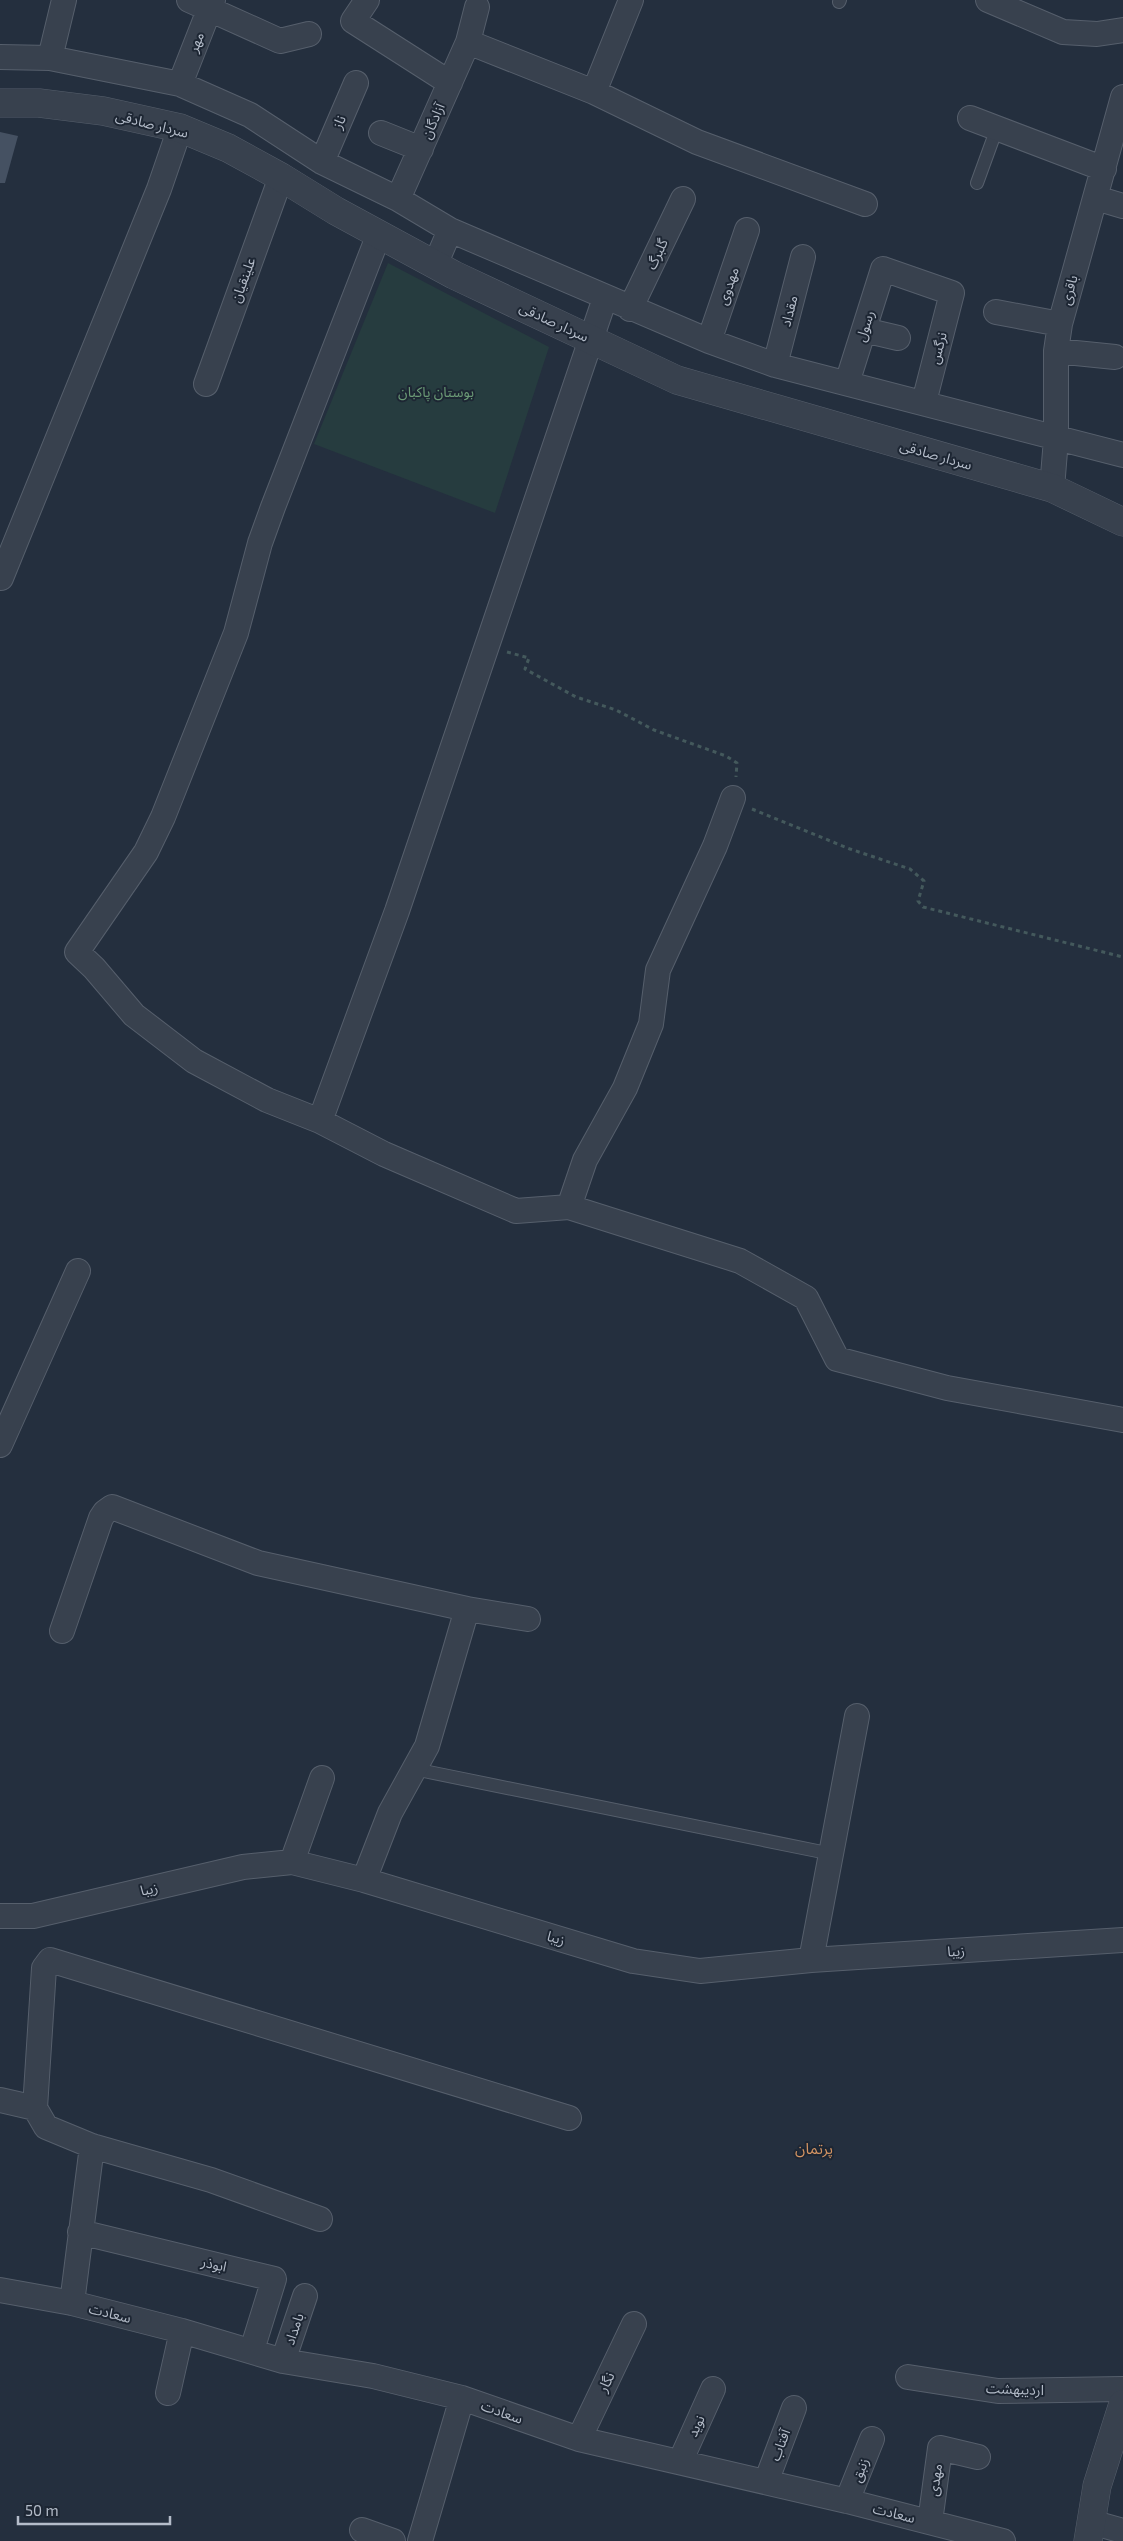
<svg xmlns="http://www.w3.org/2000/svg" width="1123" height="2541" font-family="'Exo 2','Noto Sans Arabic',sans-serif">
  <rect width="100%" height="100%" fill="#242f3e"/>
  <path fill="#263c3f" d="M388 263 549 347 495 513 314 444Z"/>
  <path fill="#455162" d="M0 132 18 136 5 183H0Z"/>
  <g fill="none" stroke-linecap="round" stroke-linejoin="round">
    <defs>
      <path id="service" d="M839 2 840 0
        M977 183 997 128
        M414 1769 832 1854"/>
      <path id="minor" d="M189 0 280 41 309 34
        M367 0 353 21 450 83
        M988 0 1063 32 1097 34 1123 30
        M468 42 594 92 697 142 865 204
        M0 57 50 58 180 84 250 115 322 162 398 199 450 230 709 341 775 365 1123 455
        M50 58 64 0
        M180 84 213 0
        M594 92 631 0
        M970 118 1104 169
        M381 133 421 149
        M322 162 356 83
        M1096 198 1123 206
        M398 199 468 42 477 7
        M435 265 450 230
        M630 309 683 199
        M996 312 1060 324
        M864 330 898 338
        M709 341 747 230
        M1056 351 1115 357
        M775 365 803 257
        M847 383 883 269 952 293 924 402
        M206 384 281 177
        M1052 488 1056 439V351L1060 324 1123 97
        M1 578 159 189 180 128
        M733 798 715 846 658 970 651 1024 625 1088 585 1160 569 1207 740 1261 806 1298 837 1359 947 1388 1123 1420
        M320 1121 267 1100 194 1061 134 1015 94 968 77 952 146 852 163 817 236 633 260 543 273 507 379 234
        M569 1207 516 1211 384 1154 320 1121 397 911 605 298
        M0 1445 78 1271
        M62 1631 101 1518 105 1512 112 1507 258 1563 467 1609
        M292 1862 322 1778
        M364 1880 390 1813 427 1746 467 1609 528 1619
        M0 1916H33L243 1867 292 1862 364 1880 633 1961 700 1971 811 1960 1123 1940
        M811 1960 857 1716
        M0 2100 35 2108
        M320 2219 211 2180 92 2146 46 2127 35 2108 44 1968 50 1960 569 2118
        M80 2232 274 2279 252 2350
        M0 2290 72 2303 182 2331 283 2361 373 2376 462 2398 579 2439 847 2501 1003 2541
        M72 2303 92 2146
        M283 2361 305 2296
        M908 2377 998 2391 1123 2389
        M168 2393 182 2331
        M579 2439 634 2324
        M680 2462 713 2389
        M766 2482 794 2408
        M847 2501 872 2439
        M930 2522 940 2448 978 2457
        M1091 2522 1123 2531
        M362 2530 393 2541
        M420 2541 462 2398"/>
      <path id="tertiary" d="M0 103H39L103 111 180 128 228 148 281 177 336 211 454 275 677 380 1052 488 1123 522
        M1088 2541 1097 2486 1123 2404"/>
    </defs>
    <use href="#service" stroke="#565f6c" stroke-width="14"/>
    <use href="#minor" stroke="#565f6c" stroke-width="26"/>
    <use href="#tertiary" stroke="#565f6c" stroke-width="29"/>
    <path stroke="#44595c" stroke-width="3" stroke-dasharray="4 4" stroke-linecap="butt" d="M507 652 529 658 525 669 576 697 616 710 654 730 726 756 737 763 736 777
      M752 809 850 849 910 869 924 881 918 901 923 907 1123 957"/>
    <use href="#service" stroke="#38414e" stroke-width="12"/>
    <use href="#minor" stroke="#38414e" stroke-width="24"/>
    <use href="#tertiary" stroke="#38414e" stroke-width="28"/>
  </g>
  <g text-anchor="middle" stroke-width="4" stroke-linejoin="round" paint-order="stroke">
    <g font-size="14" fill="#b4bcc9" stroke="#1d2633">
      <text transform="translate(196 42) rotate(-68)" y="5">مهر</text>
      <text transform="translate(433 121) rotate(-66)" y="5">آزادگان</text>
      <text transform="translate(339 122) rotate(-67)" y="5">ناز</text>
      <text transform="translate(152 124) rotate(14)" y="5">سردار صادقی</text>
      <text transform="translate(657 254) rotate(-65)" y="5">گلبرگ</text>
      <text transform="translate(243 280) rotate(-70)" y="5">علینقیان</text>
      <text transform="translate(728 286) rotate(-71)" y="5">مهدوی</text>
      <text transform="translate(1069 290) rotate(-75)" y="5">باقری</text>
      <text transform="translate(789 311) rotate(-76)" y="5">مقداد</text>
      <text transform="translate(554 322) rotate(25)" y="5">سردار صادقی</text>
      <text transform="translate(865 326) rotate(-72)" y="5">رسول</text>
      <text transform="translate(938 348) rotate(-75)" y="5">نرگس</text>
      <text transform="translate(936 455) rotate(16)" y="5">سردار صادقی</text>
      <text transform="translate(149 1889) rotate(-13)" y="5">زیبا</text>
      <text transform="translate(556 1938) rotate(17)" y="5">زیبا</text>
      <text transform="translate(956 1951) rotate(-3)" y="5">زیبا</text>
      <text transform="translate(214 2264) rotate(13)" y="5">ابوذر</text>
      <text transform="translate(110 2313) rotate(14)" y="5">سعادت</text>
      <text transform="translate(294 2329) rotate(-71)" y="5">بامداد</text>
      <text transform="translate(606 2382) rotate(-64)" y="5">نگار</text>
      <text transform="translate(1015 2389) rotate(2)" y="5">اردیبهشت</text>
      <text transform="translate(502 2412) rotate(20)" y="5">سعادت</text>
      <text transform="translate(696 2426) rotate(-65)" y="5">نوید</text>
      <text transform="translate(780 2445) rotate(-69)" y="5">آفتاب</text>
      <text transform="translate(860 2470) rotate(-68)" y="5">زنبق</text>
      <text transform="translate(935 2480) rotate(-82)" y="5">مهدی</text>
      <text transform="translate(894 2513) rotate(14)" y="5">سعادت</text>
    </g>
    <g font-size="14" fill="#6b9a76" stroke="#1d2633">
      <text x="436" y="397">بوستان پاکبان</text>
    </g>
    <g font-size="15" fill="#d59563" stroke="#1d2633">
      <text x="814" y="2154">پرتمان</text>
    </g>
  </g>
  <path d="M18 2516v8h152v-8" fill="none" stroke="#b4bcc9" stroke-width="2.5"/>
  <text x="25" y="2516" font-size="15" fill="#b4bcc9" stroke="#1d2633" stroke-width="4" paint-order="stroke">50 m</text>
</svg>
